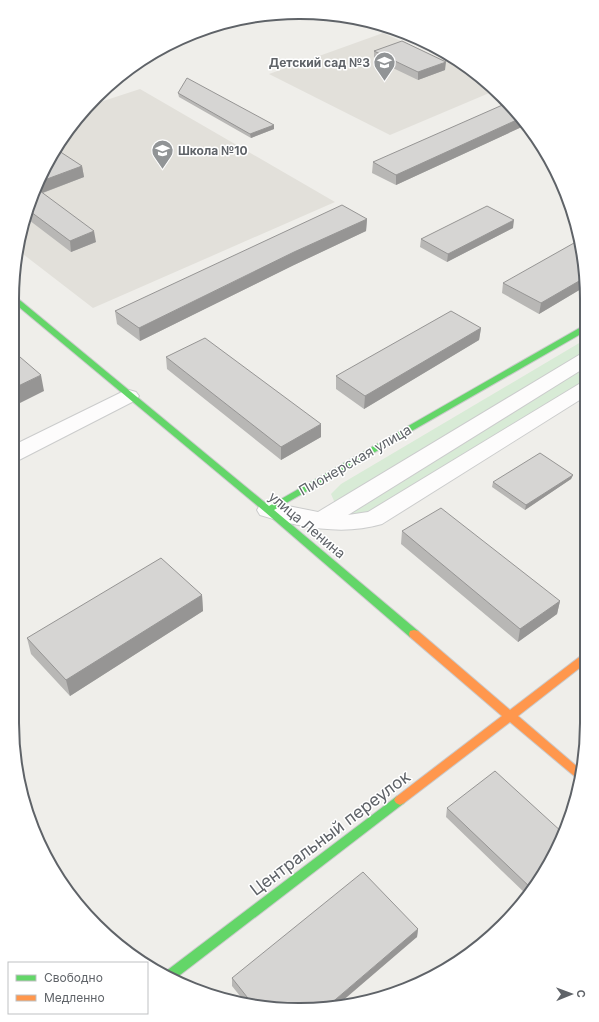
<svg xmlns="http://www.w3.org/2000/svg" width="599" height="1022" font-family="Inter,sans-serif">
  <rect width="100%" height="100%" fill="#efeeea"/>
  <path fill="#e2e0da" d="M383 33 472 72 494 91 390 135 269 74Z
    M140 89 335 202 93 308 19 251 27 207 61 140 88 106Z"/>
  <path fill="#d8ebd6" d="M586 339V382L377 512 358 516 338 510 331 494 341 484Z"/>
  <g fill="none" stroke-linecap="round" stroke-linejoin="round">
    <defs>
      <path id="street" d="M586 353V367L348 515 368 512 579 384 586 382V396L382 524C342 536 299 527 260 515L257 510 260 505 268 502 318 512 579 355Z
        M129 390 136 392 139 396 136 400 19 460 12 462V446L122 392Z"/>
      <path id="fast" d="M13 297H16L269 506 583 326H586V331L274 510 418 631 419 634 418 637H410L265 512 13 302Z
        M400 795 404 797 406 800 404 803 176 978 165 972 396 797Z"/>
      <path id="slow" d="M414 630 418 631 510 710 582 655 586 654V663L518 716 581 770 579 780 510 722 404 803 400 805 396 803 394 800 396 797 502 716 410 637 409 634 410 631Z"/>
    </defs>
    <use href="#street" stroke="#cbcccc" stroke-width="2"/>
    <use href="#fast" stroke="#cacacb" stroke-width="2"/>
    <use href="#slow" stroke="#cacacb" stroke-width="2"/>
    <use href="#street" fill="#fdfcfc" fill-rule="evenodd"/>
    <use href="#fast" fill="#63d668" fill-rule="evenodd"/>
    <use href="#slow" fill="#ff974d" fill-rule="evenodd"/>
  </g>
  <path fill="#b8b7b5" d="M374 51 445 70 418 80 374 59Z
    M178 93 274 125V129L251 138 179 97Z
    M516 110 526 125 396 185 372 173 373 162Z
    M54 152 82 166 84 177 43 193 96 242 71 252 25 217 27 207Z
    M367 219 366 231 294 265 140 341 117 324 115 311Z
    M513 228 447 262 420 247 421 239Z
    M586 280V286L539 314 502 293 503 283Z
    M481 328 479 340 364 409 336 389V376Z
    M166 357 321 437 281 460 167 369Z
    M586 413V423L582 420 583 415Z
    M573 475 571 479 525 510 492 487 493 482Z
    M402 531 560 601 557 614 518 642 401 544Z
    M202 595 203 611 70 696 31 654 27 638Z
    M586 680V699L581 695 584 682Z
    M447 808 538 882 527 895 446 817Z
    M418 929 417 937 300 1010 244 1001 232 986V978Z"/>
  <path fill="#969594" d="M446 62 445 70 418 80V72Z
    M521 118 526 125 396 185V175Z
    M274 125V129L251 138 250 134Z
    M82 166 84 177 34 196V194L39 182Z
    M367 219 366 231 294 265 140 341 139 328 294 252Z
    M514 220 513 228 447 262 448 254Z
    M94 231 96 242 71 252 70 241Z
    M586 277V286L539 314 541 303Z
    M481 328 479 340 364 409 365 396Z
    M41 375 44 391 12 407V389Z
    M321 424V437L281 460V447Z
    M573 475 571 479 525 510 526 505Z
    M202 595 203 611 70 696 66 680Z
    M560 601 557 614 518 642 520 629Z
    M418 929 417 937 340 1003 329 1005Z"/>
  <path fill="#d6d5d3" stroke="#969594" d="M402 41 446 62 418 72 374 51Z
    M187 78 274 125 250 134 178 93Z
    M507 103 516 110 521 118 396 175 373 162Z
    M59 151 82 166 39 182 54 152Z
    M36 188 94 231 70 241 27 209Z
    M342 205 367 219 294 252 139 328 115 311Z
    M487 206 514 220 448 254 421 239Z
    M574 243 581 247 586 277 541 303 503 283Z
    M451 311 481 328 365 396 336 376Z
    M205 338 321 424 281 447 166 357Z
    M13 351 41 375 12 389Z
    M586 413V418L583 415Z
    M540 453 573 475 526 505 493 482Z
    M441 508 560 601 520 629 402 531Z
    M161 558 202 595 66 680 27 638Z
    M495 771 563 833 538 882 532 889 447 808Z
    M363 872 418 929 329 1005 300 1010 251 1002 232 978Z"/>
  <defs>
    <symbol id="school-pin" viewBox="-11 -11 22 30"><path d="M0 17L-7.5 6A9.5 9.5 0 1 1 7.5 6Z" fill="#919496" stroke="#fff"/><path d="M0-5L7-2L0 1L-7-2ZM-4 1L0 2.5L4 1V4Q0 6-4 4Z" fill="#fff"/></symbol>
  </defs>
  <g fill-rule="evenodd">
    <use href="#school-pin" x="372" y="50" width="25" height="34"/>
    <use href="#school-pin" x="150" y="138" width="25" height="34"/>
  </g>
  <g text-anchor="middle" stroke-width="3" stroke-linejoin="round" paint-order="stroke">
    <g font-size="12" font-weight="bold" fill="#5f6368" stroke="#fff" text-anchor="end">
      <text x="370" y="67">Детский сад №3</text>
      <text x="178" y="155" text-anchor="start">Школа №10</text>
    </g>
    <g font-size="14" fill="#5f6368" stroke="#fff">
      <text transform="translate(355 460) rotate(-30)" y="5">Пионерская улица</text>
      <text transform="translate(307 525) rotate(40)" y="5">улица Ленина</text>
    </g>
    <g font-size="17" fill="#5f6368" stroke="#fff">
      <text transform="translate(330 833) rotate(-37)" y="6">Центральный переулок</text>
    </g>
  </g>
  <path d="M0 0H599V1022H0ZM299 19H300A280 280 0 0 1 580 299V723A280 280 0 0 1 300 1003H299A280 280 0 0 1 19 723V299A280 280 0 0 1 299 19Z" fill="#fff" fill-rule="evenodd"/>
  <path fill="none" stroke="#5f6368" stroke-width="2" d="M299 19H300A280 280 0 0 1 580 299V723A280 280 0 0 1 300 1003H299A280 280 0 0 1 19 723V299A280 280 0 0 1 299 19Z"/>
  <rect x="8" y="962" width="140" height="52" fill="#ffffff" stroke="#bfc1c3"/>
  <rect x="16" y="975" width="20" height="6" fill="#63d668" stroke="#bfc1c3"/>
  <text x="44" y="982" font-size="12" fill="#5f6368">Свободно</text>
  <rect x="16" y="995" width="20" height="6" fill="#ff974d" stroke="#bfc1c3"/>
  <text x="44" y="1002" font-size="12" fill="#5f6368">Медленно</text>
  <g transform="translate(571 994) rotate(89)" stroke="#ffffff" stroke-width="3" paint-order="stroke">
  <path d="M0-3L7 15L0 10L-7 15Z" fill="#5f6368"/>
  <text y="-6" font-size="11" font-weight="bold" text-anchor="middle" fill="#5f6368">С</text>
  </g>
</svg>
